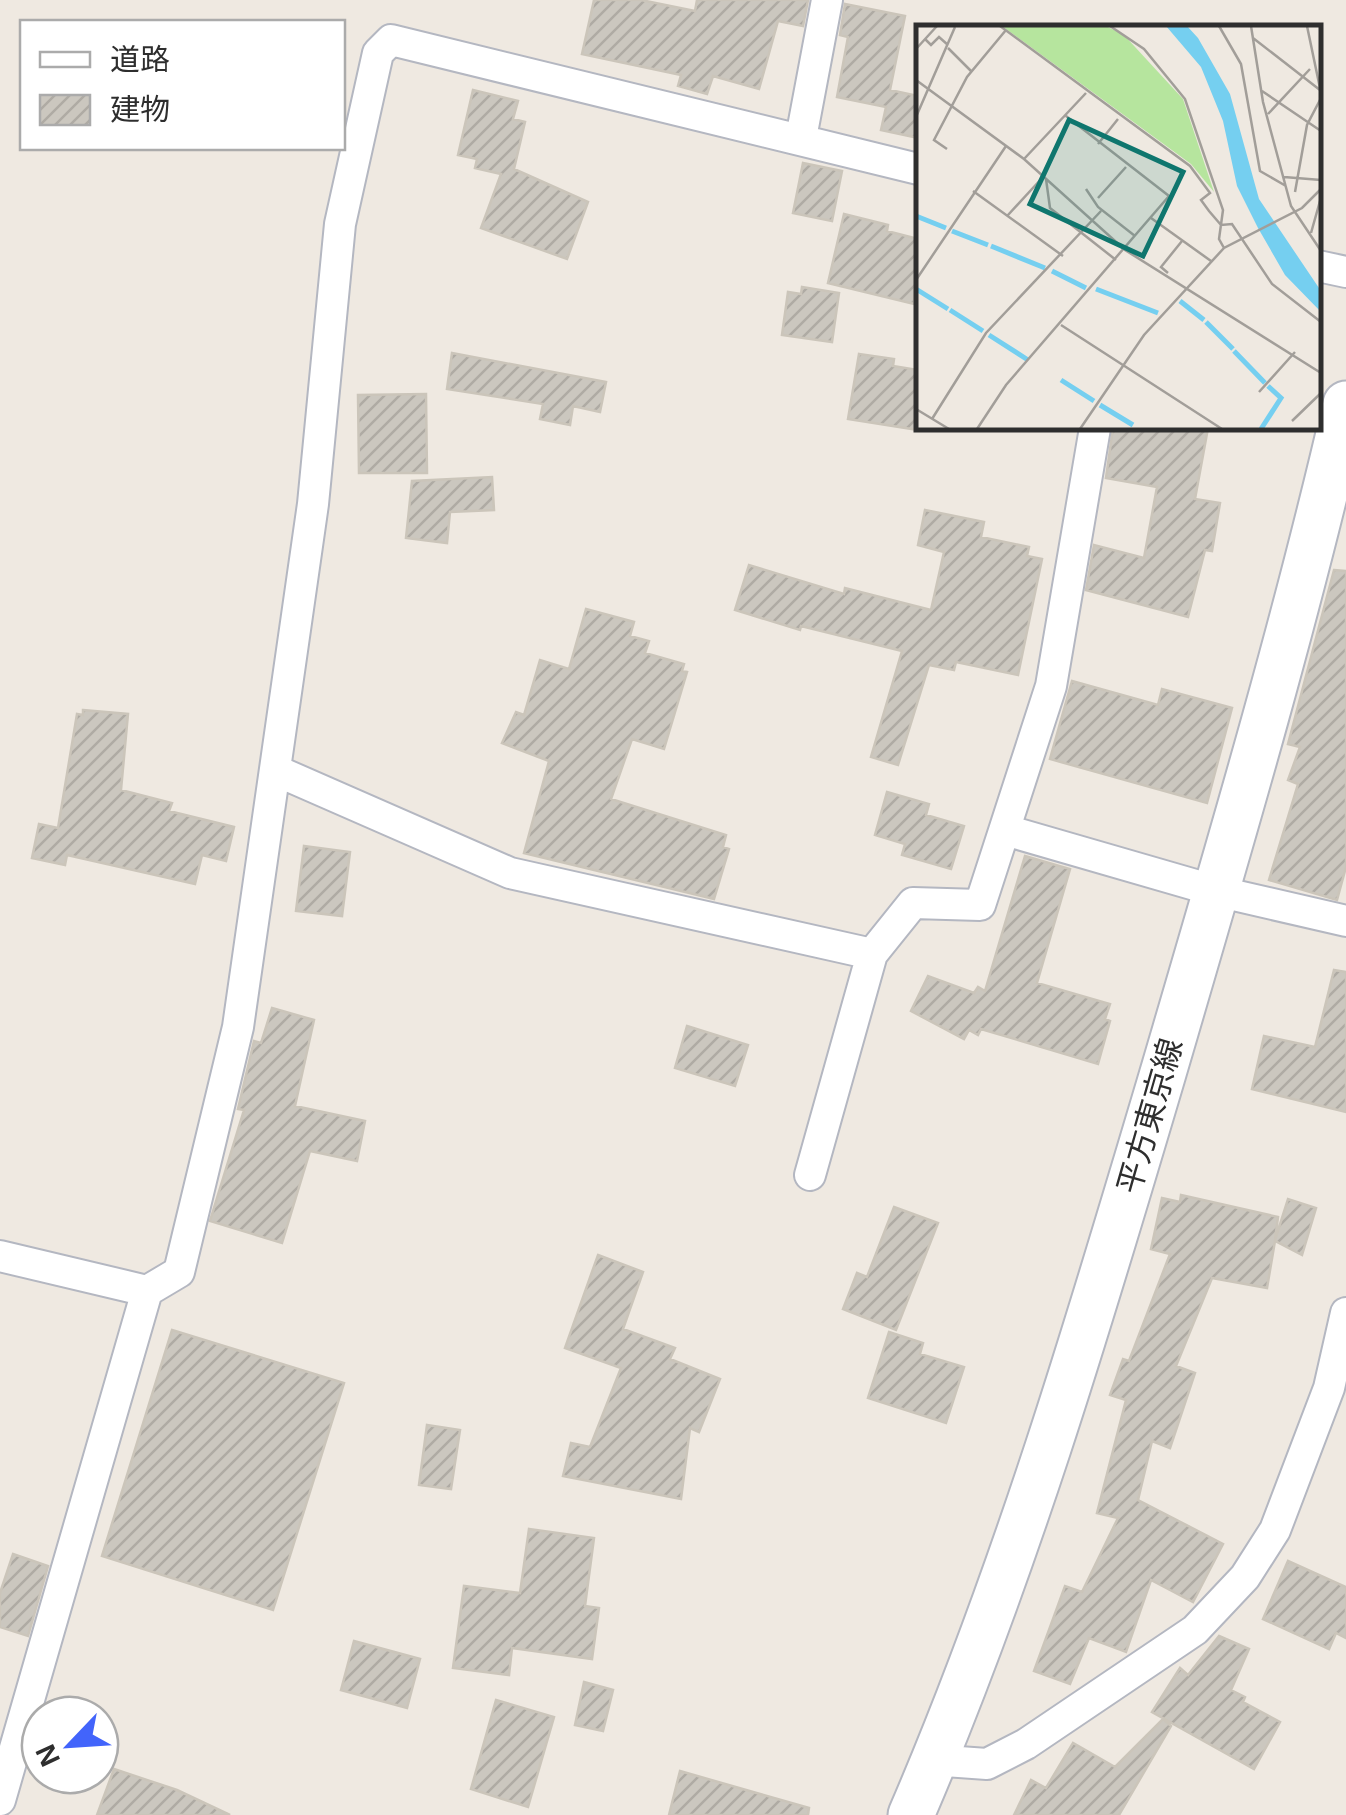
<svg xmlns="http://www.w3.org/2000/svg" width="1346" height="1815" font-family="Helvetica,'Noto Sans JP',sans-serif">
  <defs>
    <pattern id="building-hatch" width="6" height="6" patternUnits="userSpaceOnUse" patternTransform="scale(2.5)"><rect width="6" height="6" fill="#cbc7bf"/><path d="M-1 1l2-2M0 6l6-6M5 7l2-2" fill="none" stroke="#afaba4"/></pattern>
  </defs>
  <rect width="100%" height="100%" fill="#efe9e1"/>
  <path fill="url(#building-hatch)" stroke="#cbc5ba" stroke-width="2.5" d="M594 0H641L695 11 697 0H808L803 26 778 21 759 89 713 76 707 94 678 86 681 75 582 54Z
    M845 4 905 16 890 90 918 96V138L881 130 886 107 837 97 848 37 840 35Z
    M473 90 518 101 513 119 525 122 514 169 588 202 567 259 481 228 501 174 475 168 477 159 458 155Z
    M803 163 842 171 832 221 793 213Z
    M844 214 888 225 887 231 918 239 914 304 828 283Z
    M802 287 839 293 832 342 782 335 788 292 801 294Z
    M452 353 606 382 600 412 573 406 570 425 540 419 543 404 447 389Z
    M859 354 894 359 893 366 918 370V430L848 419Z
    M426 394 427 473H359L358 395Z
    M1113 428H1208L1195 499 1220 503 1212 551 1205 550 1188 617 1086 590 1094 545 1144 558 1157 487 1106 478Z
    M492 477 494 510 450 512 447 543 406 538 412 481Z
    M925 510 984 522 981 537 1029 547 1027 556 1042 559 1018 675 956 662 954 670 929 665 898 765 871 757 902 651 801 626 800 630 735 610 749 565 844 594 845 588 931 610 944 552 918 545Z
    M1334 570 1346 571V867L1337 900 1269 880 1298 784 1288 780 1300 747 1288 744Z
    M586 609 634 622 630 636 649 641 645 653 684 664 682 671 687 672 664 749 632 739 611 799 726 835 723 847 729 849 714 899 524 853 549 761 502 743 516 712 524 715 540 660 569 669Z
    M1072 681 1158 705 1162 689 1232 708 1207 803 1050 759Z
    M83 710 128 714 121 790 172 803 169 811 234 827 226 861 202 855 195 884 67 855 65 865 32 858 39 824 58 828 77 714 83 715Z
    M887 792 929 804 926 815 964 826 951 869 902 855 905 844 875 835Z
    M304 846 350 852 342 916 296 911Z
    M1025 856 1070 869 1037 983 1110 1004 1105 1019 1110 1021 1098 1064 981 1029 978 1035 969 1030 964 1039 911 1011 928 976 974 993 978 987 985 991Z
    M1334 970 1346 972V1112L1252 1089 1264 1036 1315 1047Z
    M272 1008 314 1020 295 1106 365 1121 357 1161 310 1151 282 1243 210 1221 244 1110 238 1109 254 1041 261 1043Z
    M687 1026 748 1045 735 1086 675 1068Z
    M1181 1195 1278 1217 1275 1240 1288 1199 1316 1208 1302 1255 1275 1241 1267 1288 1212 1278 1176 1366 1195 1373 1170 1448 1152 1441 1138 1500 1223 1544 1193 1602 1151 1580 1126 1652 1089 1638 1070 1684 1034 1671 1065 1586 1082 1592 1118 1518 1097 1513 1126 1400 1110 1395 1123 1359 1129 1361 1170 1254 1151 1249 1162 1198 1180 1202Z
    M894 1207 938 1223 896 1330 843 1309 857 1273 867 1277Z
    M598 1255 643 1272 623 1329 675 1348 670 1359 720 1379 699 1432 690 1428 681 1499 563 1476 571 1443 590 1447 621 1368 565 1348Z
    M172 1330 344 1383 273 1610 102 1556Z
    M889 1332 923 1343 920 1354 964 1367 946 1423 868 1398Z
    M427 1425 460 1430 451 1489 419 1485Z
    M529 1529 594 1538 585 1606 599 1608 592 1659 512 1648 509 1675 453 1668 464 1586 520 1593Z
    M13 1554 48 1566 28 1636 0 1627V1593Z
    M1288 1561 1346 1587V1638L1336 1633 1329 1649 1263 1619Z
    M1219 1636 1249 1649 1231 1690 1245 1697 1243 1702 1280 1722 1254 1769 1152 1712 1180 1668 1188 1675Z
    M354 1641 420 1659 407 1708 341 1690Z
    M584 1682 613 1690 603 1731 575 1725Z
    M496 1700 554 1717 528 1807 471 1789Z
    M1163 1719 1171 1726 1119 1815H1014L1031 1780 1046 1788 1073 1743 1115 1767Z
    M114 1769 177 1790 230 1815H97Z
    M680 1771 809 1808 808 1815H669Z"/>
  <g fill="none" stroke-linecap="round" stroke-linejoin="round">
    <defs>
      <path id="minor" d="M801 138 827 0
        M1318 266 1346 272
        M277 771 510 873 872 954
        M1005 830 1216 891 1346 921
        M810 1175 872 954 913 903 980 905 1051 686 1095 428
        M0 1256 147 1291 179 1272 238 1027 313 504 340 224 378 53 391 40 918 169
        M931 1760 987 1764 1026 1744 1195 1630 1245 1577 1275 1530 1329 1388 1346 1313
        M0 1800 147 1291"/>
      <path id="secondary" d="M911 1815C1014 1576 1089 1323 1163 1073 1228 851 1294 629 1346 404"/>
    </defs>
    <use href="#minor" stroke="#b4b7c1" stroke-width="34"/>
    <use href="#secondary" stroke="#b4b7c1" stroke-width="49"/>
    <use href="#minor" stroke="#fff" stroke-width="30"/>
    <use href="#secondary" stroke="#fff" stroke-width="45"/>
  </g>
  <g text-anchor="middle" stroke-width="8" stroke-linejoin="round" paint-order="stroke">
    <g font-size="32" fill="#2e2e2e" stroke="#fff">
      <text transform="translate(1150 1116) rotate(-74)" y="11">平方東京線</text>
    </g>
  </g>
  <g transform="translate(916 25)">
    <rect width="405" height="405" fill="#efe9e1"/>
    <path d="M86 1H190L208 10 267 74 298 167 275 139Z" fill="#b6e59e"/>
    <path d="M250 1H271L282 13 314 69 343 174 405 266V287L369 250 342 203 321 161 307 96 285 42Z" fill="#75cff0"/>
    <path fill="none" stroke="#75cff0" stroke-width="5" d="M0 191 30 203M36 206 72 220M75 221 129 243M136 246 170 263M0 264 32 284M180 264 242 288M264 276 288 295M34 285 67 306M290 297 317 324M73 310 112 335M318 326 349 358M145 355 178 376M184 380 217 400M345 404 365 373 352 361"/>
    <path fill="none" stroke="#a29e99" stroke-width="2.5" d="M84 1 274 141 294 168 285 175 293 186 305 200 316 199 356 259 405 297M194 1 228 24 269 74 307 185 303 214 308 223M303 1 325 39 344 146 370 161M335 1 347 77 375 181 405 226M391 1 405 68M337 13 404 65M9 14 15 20 23 12 32 20M32 23 55 46M0 24 21 1M0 55 108 134 209 225 405 348M346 66 405 106M352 89 394 44M0 92 39 2M182 119 202 94M31 124 18 115 51 52 90 5M108 134 170 68M368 152 405 155M130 154 134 183 200 235M170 164 182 182 219 211M57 166 147 231M379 167 391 100 405 73M182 173 210 142M92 190 127 152M235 193 295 236M395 208 404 176M252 248 245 242 266 216M0 255 90 121M145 300 306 404M343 367 379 327M0 384 33 404M16 394 70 308 185 186M376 396 405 368M61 404 90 360 253 171 150 91M164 404 228 310 308 223 386 183 405 164"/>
    <path fill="#0f766e" fill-opacity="0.15" stroke="#0f766e" stroke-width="5" d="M153 95 267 147 227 231 114 179Z"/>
    <rect width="405" height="405" fill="none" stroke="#2e2e2e" stroke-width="5"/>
  </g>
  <rect x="20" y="20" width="325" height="130" fill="#ffffff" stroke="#ababab" stroke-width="2.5"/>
  <rect x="40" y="52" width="50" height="15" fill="#ffffff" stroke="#ababab" stroke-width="2.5"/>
  <text x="110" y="70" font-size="30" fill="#2e2e2e">道路</text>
  <rect x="40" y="95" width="50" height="30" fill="url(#building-hatch)" stroke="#ababab" stroke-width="2.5"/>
  <text x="110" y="120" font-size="30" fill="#2e2e2e">建物</text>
  <g transform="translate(70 1745) rotate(245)"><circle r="48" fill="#ffffff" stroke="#ababab" stroke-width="2.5"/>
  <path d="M0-8L18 38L0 25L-18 38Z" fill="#4264fb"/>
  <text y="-15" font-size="28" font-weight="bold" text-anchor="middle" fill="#2e2e2e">N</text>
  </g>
</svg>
